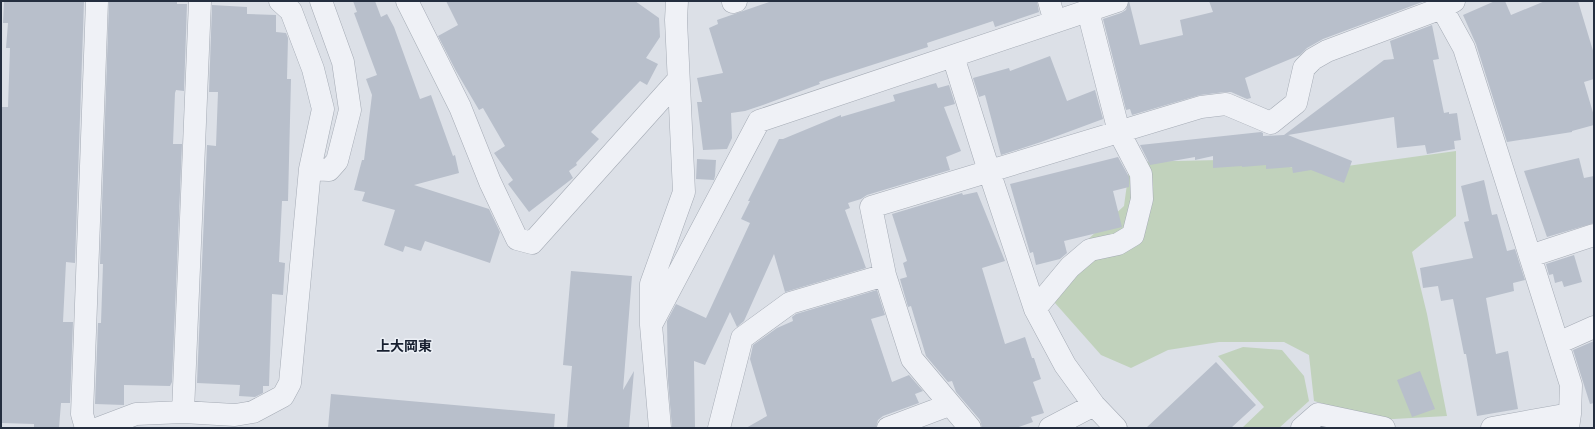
<svg xmlns="http://www.w3.org/2000/svg" width="1595" height="429" font-family="'Archivo Narrow','Noto Sans JP',sans-serif">
  <rect width="100%" height="100%" fill="#dce0e7"/>
  <path fill="#c1d2bc" d="M1456 151V216L1412 252 1427 314 1447 416 1376 420 1314 401 1309 355 1284 342H1219L1168 350 1131 368 1101 355 1055 303 1057 268 1124 206 1130 162 1220 160 1318 170Z
    M1243 347 1282 350 1304 376 1309 401 1279 428H1242L1264 407 1218 356Z"/>
  <path fill="#b8bfcb" d="M4 1H84L75 263 66 262 63 322H73L70 403H61L59 428H34V424L1 423V125L2 107H8L10 48H6L8 23H3Z
    M109 1H177V4H187L184 91 176 90 175 93 173 144H182L172 382 170 386 124 385V405L95 404 98 323H101L103 264H100Z
    M353 1H375L381 17 387 14 394 27 420 99 431 95 453 156 455 155 459 173 414 185 489 209 500 232 490 263 425 241 421 251 405 246 403 252 384 245 395 210 362 201 365 192 354 190 362 160H364L372 95 366 79 377 75 354 13 357 12Z
    M446 1H635L659 18 660 37 646 58 658 64 647 85 640 81 591 132 599 139 576 163 577 165 569 171 573 178 529 212 508 184 513 180 494 153 505 146 483 108 479 110 456 71 438 36 458 25Z
    M772 1H1037L1039 12 995 27 993 21 927 43 928 47 819 82 820 84 763 105 745 111 731 113 732 138 727 149 703 150 697 102H702L697 78 723 73 709 28 718 24 717 20Z
    M1129 1 1140 45 1183 35 1180 20 1213 12 1209 1H1425L1323 39 1307 48 1300 55 1245 78 1251 98 1247 99 1231 92H1225L1200 95 1132 115 1130 109 1126 110 1103 19 1121 13 1126 10Z
    M1495 1H1505L1511 15 1545 1H1578L1594 54V79L1584 82 1594 116V125L1572 131V132L1507 142 1476 44 1463 15Z
    M212 5 247 7V14L276 15V32L286 33 288 38 287 79H291L288 201H282L279 262 285 263 283 295 272 294 269 386H263V393L255 397 239 396 240 385 197 383 207 145 216 146 218 92H209Z
    M1432 25 1439 59 1433 60 1444 113 1449 112V114L1457 113 1461 140 1454 141 1455 149 1427 154 1425 145 1397 148 1394 117 1288 135 1352 161 1344 183 1311 170 1293 173 1292 167 1266 169V165L1242 167V166L1213 168V156L1195 160V157L1150 165 1140 145 1261 132 1263 133V136L1284 135 1384 60 1394 59 1390 41Z
    M1050 56 1067 101 1095 90 1103 119 1041 142 1001 155 985 95 979 97 973 78 1009 68 1010 71Z
    M936 83 938 88 949 85 955 104 944 107 961 151 946 157 950 170 867 195 861 199 848 203 850 208 845 210 866 268 785 292 774 254 744 321 737 327 730 312 705 365 694 361 695 427 672 428 668 380 667 321 676 304 706 318 750 223 741 219 750 201H748L779 139H783L841 115V117L895 101 893 95Z
    M1118 157 1129 177V187L1113 191 1122 227 1064 241 1067 253 1060 259 1036 265 1033 252 1030 253 1010 184Z
    M1579 158 1584 178 1594 176V223L1547 237 1524 171Z
    M697 159 716 160 715 176 714 180 696 179Z
    M1484 180 1492 215 1497 214 1507 251 1515 249 1525 280 1513 283 1514 291 1486 298 1496 354 1508 351 1518 409 1477 416 1466 354H1464L1453 299 1441 301 1438 286 1423 288 1420 268 1473 258 1464 222 1469 221 1461 186Z
    M977 192 1005 261 982 268 1005 344 1025 337 1032 358H1034L1041 379 1033 382 1044 413 1031 417 1033 422 1016 428H982L980 420 956 392 952 381 948 382 926 356 911 306 908 307 900 279 907 277 903 263 907 261 892 214 962 193 963 195Z
    M1574 255 1582 282 1564 287 1562 281 1555 283 1553 274 1549 275 1546 264Z
    M571 271 632 276 623 390 634 371 629 428H567L572 366 563 365Z
    M877 290 885 315 871 319 892 382 909 375 923 391 915 394 919 403 883 416 878 420 876 428H746L767 416 750 359 753 345 777 328 793 321 792 317 796 314Z
    M1594 341V403L1590 404 1573 350Z
    M1216 362 1256 405 1231 428H1146Z
    M1420 371 1435 409 1412 417 1397 380Z
    M331 394 555 414 554 428H328Z"/>
  <g fill="none" stroke-linecap="round" stroke-linejoin="round">
    <defs>
      <path id="minor" d="M407 1 460 107 490 182 517 239 532 243 678 80
        M1049 1 1055 22
        M1438 1 1464 48 1571 385 1570 414 1568 428
        M733 2 736 1
        M953 56 989 171 1035 309 1065 365 1094 405 1116 428
        M310 169 329 170 337 161 350 110 343 62 321 1
        M1530 256 1594 235
        M1035 309 1070 267 1090 250 1118 244 1133 235 1142 199 1141 174 1119 132 1088 11
        M651 325 759 121 1117 1
        M1558 343 1594 327
        M183 412 200 1
        M86 428 82 414 97 1
        M99 428 136 414 183 412 235 415 253 412 283 396 290 383 310 169 323 109 313 69 291 11 280 1
        M660 428 651 325V284L684 192 676 20 677 1
        M719 428 742 338 790 303 885 275
        M888 428 949 405
        M970 428 912 359 885 275 871 207 1201 107 1226 104 1271 123 1296 103 1304 68 1313 59 1327 51 1442 8 1454 1
        M1050 428 1094 405
        M1302 428 1318 414 1384 428
        M1492 428 1570 414"/>
    </defs>
    <use href="#minor" stroke="#a5abb5" stroke-width="23"/>
    <use href="#minor" stroke="#eff1f6" stroke-width="22"/>
  </g>
  <g text-anchor="middle" stroke-width="3" stroke-linejoin="round" paint-order="stroke">
    <g font-size="14" font-weight="bold" fill="#171f2f" stroke="#ebeff5">
      <text x="404" y="351">上大岡東</text>
    </g>
  </g>
  <rect width="1595" height="429" fill="none" stroke="#242e3f" stroke-width="4"/>
</svg>
